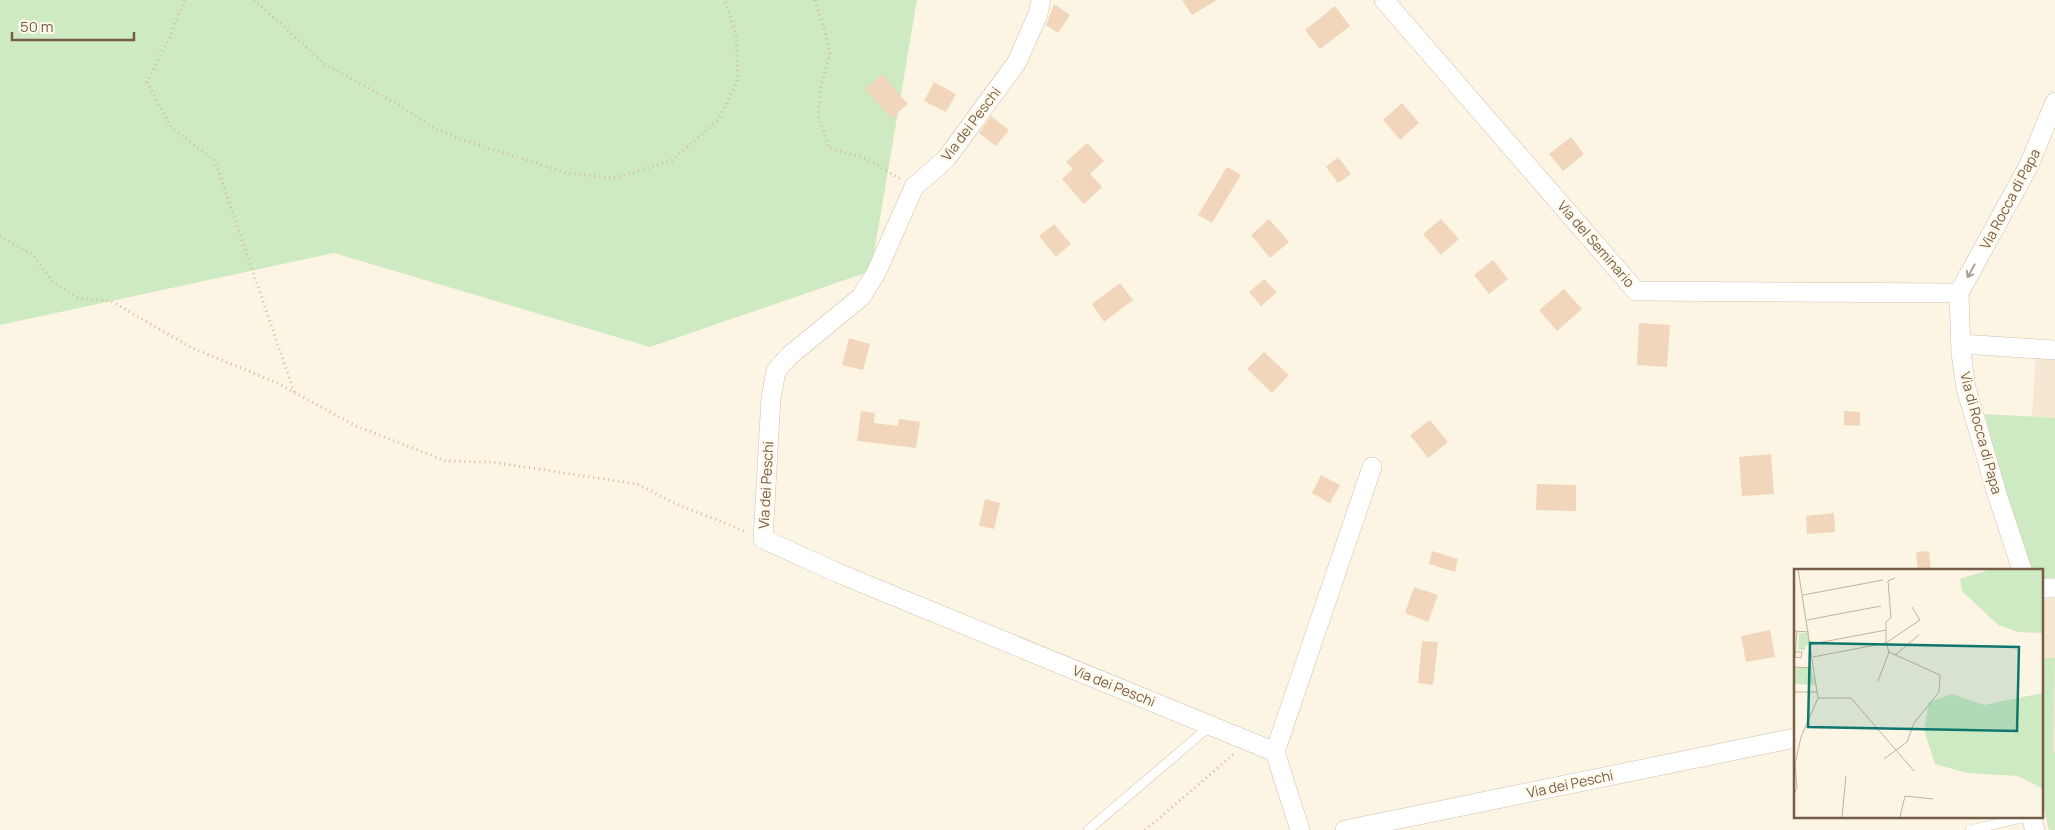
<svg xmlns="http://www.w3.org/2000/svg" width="2055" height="830" font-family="Manrope,sans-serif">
  <rect width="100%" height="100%" fill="#fcf5e3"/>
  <path fill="#f4e8d2" d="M2036 351 2055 352V418L2032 417Z
    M2041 588H2055V830H2049L2041 797Z"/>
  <path fill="#ceeac2" d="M0 0H917L871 271 650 347 334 253 0 325Z
    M1985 414 2055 418V588L2041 583V570H2030L2011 523Z
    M2044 658H2055L2053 753H2055V830H2049L2043 804Z"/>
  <path fill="#f2d6bb" d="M1182 0H1217L1192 15Z
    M1054 4 1070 15 1058 33 1046 25Z
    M1335 6 1350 26 1320 49 1305 30Z
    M882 74 908 104 891 118 865 89Z
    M934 82 956 94 946 112 924 101Z
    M1402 103 1419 123 1400 140 1383 120Z
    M991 116 1009 130 996 146 979 133Z
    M1571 137 1584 154 1563 171 1549 154Z
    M1087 143 1104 161 1090 174 1102 187 1084 204 1062 179 1073 169 1066 162Z
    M1338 157 1351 174 1338 183 1326 167Z
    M1227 167 1241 175 1212 223 1198 215Z
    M1269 219 1289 242 1270 258 1251 235Z
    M1441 219 1459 239 1441 255 1423 234Z
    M1054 224 1071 244 1056 257 1039 236Z
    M1493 260 1508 279 1489 294 1474 275Z
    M1264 279 1277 292 1261 306 1249 292Z
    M1120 283 1133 300 1104 322 1092 304Z
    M1564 289 1582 309 1557 331 1539 310Z
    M1639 323 1670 325 1667 367 1637 365Z
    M849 338 870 344 863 370 842 365Z
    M1264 352 1289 375 1272 393 1247 369Z
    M861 411 875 413 874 423 898 426 899 419 920 422 916 448 857 441Z
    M1844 411 1860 412V426L1844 425Z
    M1430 420 1448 442 1428 458 1410 435Z
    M1771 454 1774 494 1742 496 1739 457Z
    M1321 475 1340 485 1330 503 1312 493Z
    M1537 484 1576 485V511L1536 510Z
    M985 499 1000 503 994 529 979 526Z
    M1834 513 1835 532 1807 534 1806 516Z
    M1432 551 1458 559 1455 572 1429 564Z
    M1929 551 1931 570H1918L1916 552Z
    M1414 587 1438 595 1428 622 1405 613Z
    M1770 630 1775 657 1746 662 1741 636Z
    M1422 641 1438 642 1433 685 1418 683Z"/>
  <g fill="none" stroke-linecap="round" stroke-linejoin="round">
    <defs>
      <path id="lane" d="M1088 830 1210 726
        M1970 830 2030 816"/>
      <path id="street" d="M1041 0 1038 14 1017 62 946 159 914 187 876 273 861 297 789 356 776 371 771 398 763 539 838 573 1275 752 1300 830
        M1384 0 1636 291 1959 293
        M1959 293 1961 353 1966 388 1997 494 2022 570
        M1959 293 2029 165 2055 102
        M1961 344 2055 350
        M2041 588H2055
        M1275 752 1372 467
        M2031 816 2035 830
        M1345 830 1795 738"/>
    </defs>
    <use href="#lane" stroke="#d0c0ad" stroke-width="10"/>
    <use href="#street" stroke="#d0c0ad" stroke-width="20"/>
    <path stroke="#d7ba9e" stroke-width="3" stroke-dasharray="1 4" stroke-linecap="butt" d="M184 0 170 37 147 82 171 127 215 161 294 392
      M254 0 325 64 397 104 434 128 466 141 567 173 614 178 671 161 718 120 738 79 736 34 725 0
      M815 0 825 31 830 54 821 85 818 115 829 148 867 159 900 179
      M0 236 33 255 52 281 78 298 111 301 192 348 275 382 356 426 446 461 491 462 637 484 672 502 747 532
      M1145 830 1234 754"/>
    <use href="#lane" stroke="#fff" stroke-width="9"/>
    <use href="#street" stroke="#fff" stroke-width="19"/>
  </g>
  <defs><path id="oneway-shaft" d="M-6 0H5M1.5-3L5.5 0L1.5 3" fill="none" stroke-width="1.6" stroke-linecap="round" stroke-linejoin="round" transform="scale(1.25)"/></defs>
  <use stroke="#ac9e92" href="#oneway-shaft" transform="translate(1971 271) rotate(119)"/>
  <g text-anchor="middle" stroke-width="4.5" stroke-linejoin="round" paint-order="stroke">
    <g font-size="14" fill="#755d49" stroke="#fff9ea">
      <text transform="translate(971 124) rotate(-53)" y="5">Via dei Peschi</text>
      <text transform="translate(2010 199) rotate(-62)" y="5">Via Rocca di Papa</text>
      <text transform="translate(1596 244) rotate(49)" y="5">Via del Seminario</text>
      <text transform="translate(1981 433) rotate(75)" y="5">Via di Rocca di Papa</text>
      <text transform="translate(766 485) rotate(-87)" y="5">Via dei Peschi</text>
      <text transform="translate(1114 686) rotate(22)" y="5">Via dei Peschi</text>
      <text transform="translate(1570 784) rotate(-12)" y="5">Via dei Peschi</text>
    </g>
  </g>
  <g transform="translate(1794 569)">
    <rect width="249" height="249" fill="#fcf5e3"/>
    <path d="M197 0H249V64L224 63 204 56 168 22 166 10ZM5 64H14L17 77 16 91 15 77H11V81H4ZM0 98 17 99 22 116 0 115ZM249 124V220L224 207 173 204 141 195 130 161 135 133 158 125 190 136Z" fill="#ceeac2"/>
    <path fill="none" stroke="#c2b3a0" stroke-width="1" d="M4 0 24 129M101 9 94 12 97 49 92 53V74L126 51 118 38M9 26 89 11M13 51 87 37M0 62 15 63M18 75 92 61M2 83H8L7 89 1 88 3 62M101 86 125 66M19 88 92 74 95 83 146 106 145 123 120 154 113 173 90 190M0 98 18 99M84 112 95 83M0 123H24M24 129H57L120 202M0 224 3 219 1 195 7 168 24 129M48 248 52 207M106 248 111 227 139 230"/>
    <path fill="#0f766e" fill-opacity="0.15" stroke="#0f766e" stroke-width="2.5" d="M16 74 225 78 223 162 14 158Z"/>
    <rect width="249" height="249" fill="none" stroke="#755d49" stroke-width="2.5"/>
  </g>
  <path d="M12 32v8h122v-8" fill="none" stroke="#755d49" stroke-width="2.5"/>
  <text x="20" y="32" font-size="15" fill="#755d49" stroke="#fff9ea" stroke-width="4" paint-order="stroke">50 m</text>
</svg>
